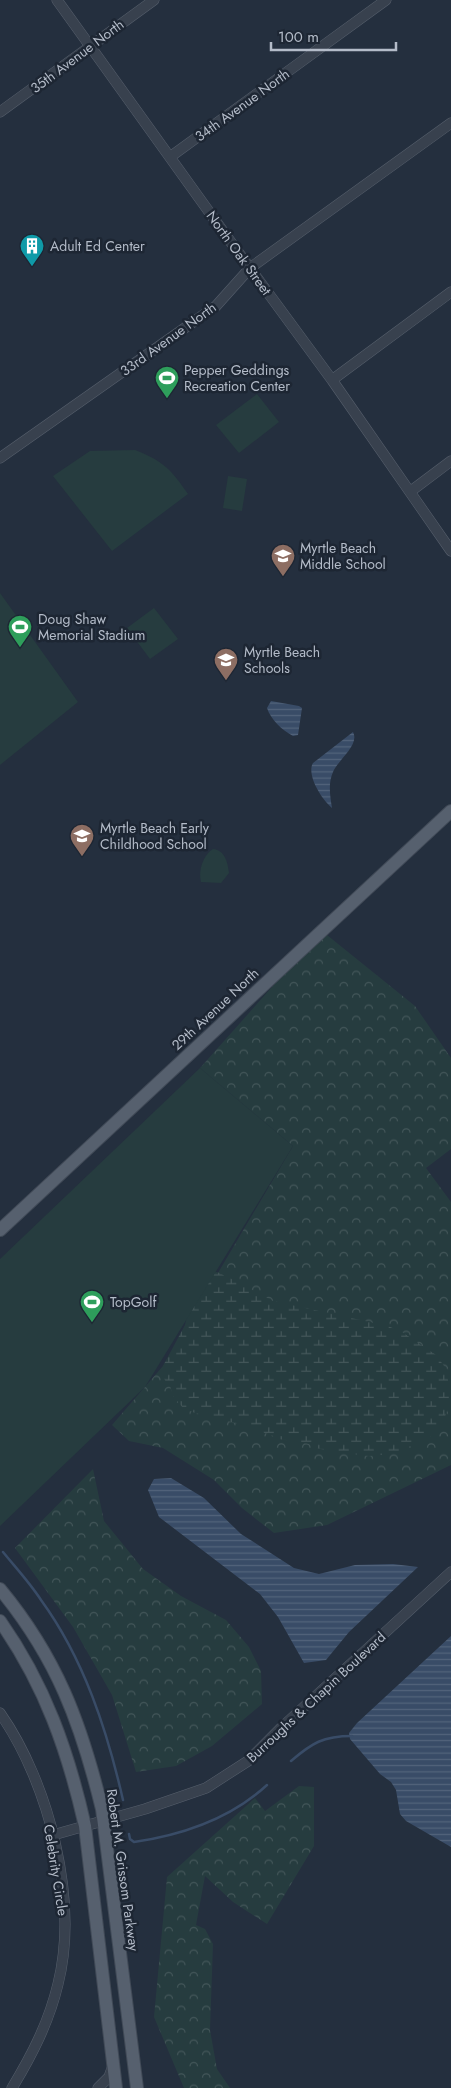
<svg xmlns="http://www.w3.org/2000/svg" width="451" height="2088" font-family="Jost,sans-serif">
  <defs>
    <pattern id="forest-crowns" width="20" height="18" patternUnits="userSpaceOnUse" patternTransform="scale(1.25)"><rect width="20" height="18" fill="#263c3f"/><path d="M2 6a3 3 0 1 1 6 0M12 15a3 3 0 1 1 6 0" fill="none" stroke="#435659"/></pattern>
    <pattern id="wetland-marsh" width="20" height="14" patternUnits="userSpaceOnUse" patternTransform="scale(1.25)"><rect width="20" height="14" fill="#263c3f"/><path d="M1 5h8M5 5V1M11 12h8M15 12V8" fill="none" stroke="#435659"/></pattern>
    <pattern id="water-rules" width="6" height="5" patternUnits="userSpaceOnUse" patternTransform="scale(1.25)"><rect width="6" height="5" fill="#394c67"/><path d="M0 2.5h6" fill="none" stroke="#53647b"/></pattern>
  </defs>
  <rect width="100%" height="100%" fill="#242f3e"/>
  <path fill="url(#forest-crowns)" d="M322 931 415 1006 451 1058V1149L426 1168 451 1202V1465L327 1525 274 1533 242 1508 214 1480 163 1448 129 1441 112 1425 163 1366 293 1146 200 1068Z
    M93 1469 104 1521 143 1569 181 1596 226 1620 249 1647 261 1671 262 1704 212 1746 176 1766 136 1772 112 1695 73 1627 15 1548Z
    M299 1786 314 1787V1846L267 1924 233 1902 205 1876 196 1925 205 1929 213 1944 210 2030 217 2069 230 2088H184L154 2017 167 1877 255 1798 265 1811Z"/>
  <path fill="url(#wetland-marsh)" d="M202 1271 217 1272 232 1279 273 1301 388 1326 402 1332 436 1355 447 1370 450 1403 443 1422 428 1439 391 1454 369 1456 335 1452 316 1448 310 1444 279 1439 271 1435 222 1419 195 1413 183 1408 173 1396 169 1382H166L162 1375 163 1366 185 1325 196 1275Z"/>
  <path fill="#263c3f" d="M257 394 279 422 239 453 216 425Z
    M135 450C163 461 171 469 188 494L112 551 53 476 90 451Z
    M228 476 247 479 242 511 223 508Z
    M0 593 78 702 0 765Z
    M154 608 178 639 150 659 127 628Z
    M213 849C225 850 228 863 229 873L221 883 201 882C198 871 203 855 213 849Z
    M200 1068 293 1146 145 1387 0 1526V1259Z"/>
  <path fill="url(#water-rules)" d="M271 701 299 706 302 708 298 735 293 736C282 730 271 720 267 708Z
    M353 732C360 745 338 760 333 772 328 783 330 796 332 808 322 800 306 775 313 763Z
    M171 1478 204 1498 241 1534 294 1568 319 1574 355 1565 393 1564 418 1567 349 1632 326 1660 304 1663 278 1617 260 1594 159 1517 148 1490 154 1479Z
    M451 1636V1847L406 1821 400 1814 396 1790 391 1782 380 1774 350 1739 349 1733 357 1723Z"/>
  <g fill="none" stroke-linecap="round" stroke-linejoin="round">
    <path stroke="#394c67" stroke-width="2.5" d="M3 1552C16 1568 30 1583 41 1600 84 1659 107 1730 123 1800
      M291 1761C312 1743 323 1736 352 1736
      M129 1834 130 1839 134 1842C182 1835 230 1819 267 1785"/>
    <defs>
      <path id="minor" d="M57 0 230 241 332 380 451 551
        M0 112 154 0
        M170 157 386 0
        M332 380 451 292
        M0 458 216 306 250 268 451 123
        M411 491 451 461
        M0 1713C49 1783 79 1900 58 1984 49 2022 32 2055 12 2088
        M53 1835 145 1809 206 1788 248 1761 281 1728 451 1572
        M98 2088 109 2077 113 2066"/>
      <path id="major" d="M0 1230 451 811
        M0 1589C57 1658 81 1723 102 1809L137 2088
        M0 1621C45 1685 68 1751 85 1826L116 2088"/>
    </defs>
    <use href="#minor" stroke="#565f6c" stroke-width="11"/>
    <use href="#major" stroke="#414a57" stroke-width="14"/>
    <use href="#minor" stroke="#38414e" stroke-width="10"/>
    <use href="#major" stroke="#56606e" stroke-width="12"/>
  </g>
  <defs>
    <symbol id="building-pin" viewBox="-11 -11 22 30"><path d="M0 17L-7.5 6A9.5 9.5 0 1 1 7.5 6Z" fill="#0f9aa8" stroke="#1d2633"/><path d="M-4-6H4V6H1V3H-1V6H-4ZM-2.5-4.3h1.7v1.8h-1.7ZM.8-4.3h1.7v1.8H.8ZM-2.5-1h1.7V.8h-1.7ZM.8-1h1.7V.8H.8Z" fill="#fff"/></symbol>
    <symbol id="stadium-pin" viewBox="-11 -11 22 30"><path d="M0 17L-7.5 6A9.5 9.5 0 1 1 7.5 6Z" fill="#2e9e5b" stroke="#1d2633"/><path d="M0-5a6.5 5 0 1 0 0 10a6.5 5 0 1 0 0-10ZM-3.5-1.8h7v3.6h-7Z" fill="#fff"/></symbol>
    <symbol id="school-pin" viewBox="-11 -11 22 30"><path d="M0 17L-7.5 6A9.5 9.5 0 1 1 7.5 6Z" fill="#8d6e63" stroke="#1d2633"/><path d="M0-5L7-2L0 1L-7-2ZM-4 1L0 2.5L4 1V4Q0 6-4 4Z" fill="#fff"/></symbol>
  </defs>
  <g fill-rule="evenodd">
    <use href="#building-pin" x="18" y="232" width="28" height="38"/>
    <use href="#stadium-pin" x="153" y="364" width="28" height="38"/>
    <use href="#school-pin" x="269" y="542" width="28" height="38"/>
    <use href="#stadium-pin" x="6" y="613" width="28" height="38"/>
    <use href="#school-pin" x="212" y="646" width="28" height="38"/>
    <use href="#school-pin" x="68" y="822" width="28" height="38"/>
    <use href="#stadium-pin" x="78" y="1288" width="28" height="38"/>
  </g>
  <g text-anchor="middle" stroke-width="5" stroke-linejoin="round" paint-order="stroke">
    <g font-size="14" fill="#b4bcc9" stroke="#1d2633">
      <text transform="translate(77 56) rotate(-37)" y="5">35th Avenue North</text>
      <text transform="translate(242 105) rotate(-36)" y="5">34th Avenue North</text>
      <text transform="translate(239 253) rotate(54)" y="5">North Oak Street</text>
      <text transform="translate(168 339) rotate(-36)" y="5">33rd Avenue North</text>
      <text transform="translate(215 1009) rotate(-43)" y="5">29th Avenue North</text>
      <text transform="translate(316 1697) rotate(-43)" y="5">Burroughs &amp; Chapin Boulevard</text>
      <text transform="translate(56 1870) rotate(81)" y="5">Celebrity Circle</text>
      <text transform="translate(123 1870) rotate(82)" y="5">Robert M. Grissom Parkway</text>
    </g>
    <g font-size="14" fill="#b4bcc9" stroke="#1d2633" text-anchor="start">
      <text x="50" y="251">Adult Ed Center</text>
      <text x="184" y="375">Pepper Geddings<tspan x="184" dy="16">Recreation Center</tspan></text>
      <text x="300" y="553">Myrtle Beach<tspan x="300" dy="16">Middle School</tspan></text>
      <text x="38" y="624">Doug Shaw<tspan x="38" dy="16">Memorial Stadium</tspan></text>
      <text x="244" y="657">Myrtle Beach<tspan x="244" dy="16">Schools</tspan></text>
      <text x="100" y="833">Myrtle Beach Early<tspan x="100" dy="16">Childhood School</tspan></text>
      <text x="110" y="1307">TopGolf</text>
    </g>
  </g>
  <path d="M271 42v8h125v-8" fill="none" stroke="#b4bcc9" stroke-width="2.5"/>
  <text x="278" y="42" font-size="15" fill="#b4bcc9" stroke="#1d2633" stroke-width="4" paint-order="stroke">100 m</text>
</svg>
